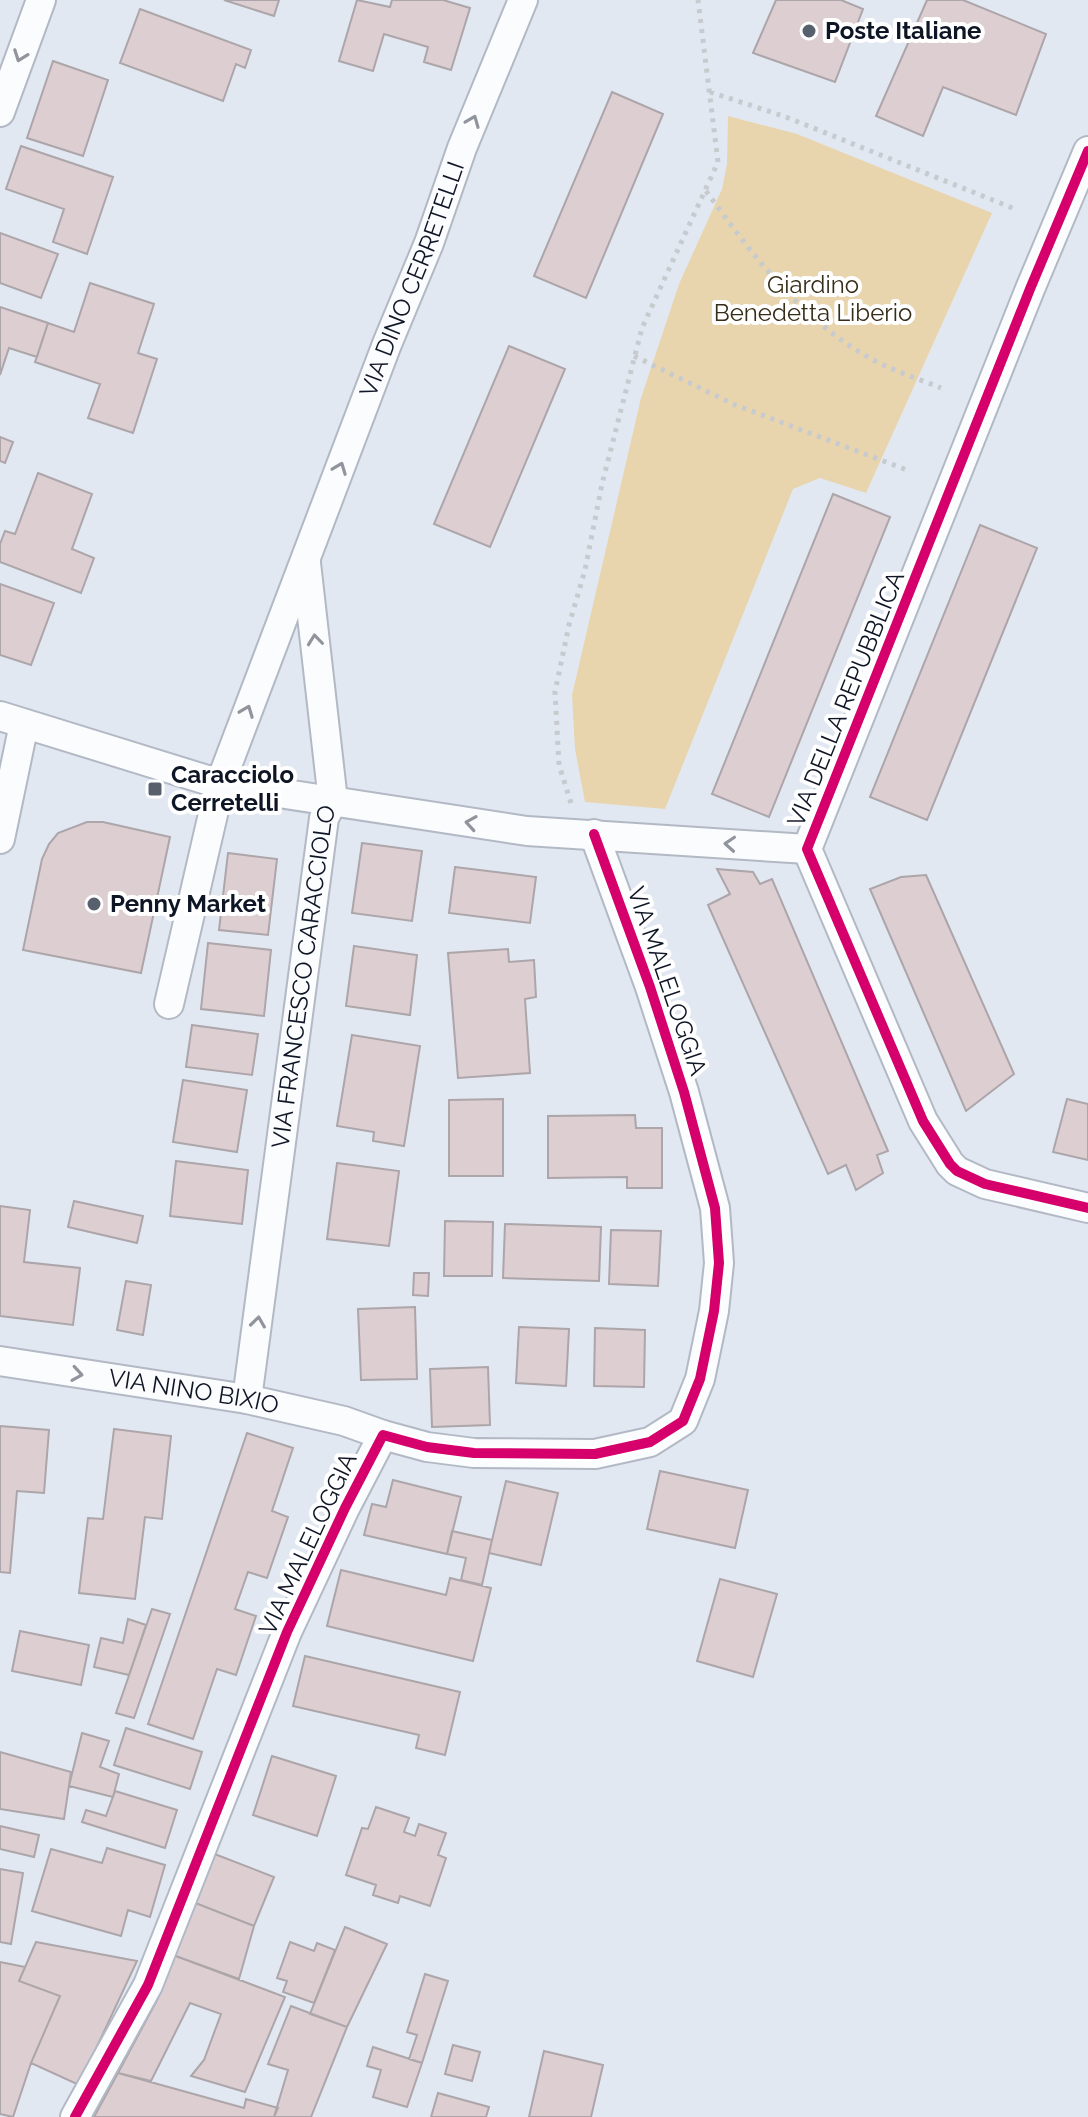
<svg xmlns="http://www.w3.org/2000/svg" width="1088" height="2117" font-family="Raleway,sans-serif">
  <rect width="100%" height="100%" fill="#e2e8f2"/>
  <path fill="#e8d5ad" d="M728 116 797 134 992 213 866 493 820 478 793 489 665 809 585 802 575 749 572 695 641 398 679 284 722 189 727 164Z"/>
  <path fill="#ddced1" stroke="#aca5a9" stroke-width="2" d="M224 0H279L274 16Z
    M357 0 390 7 392 0H443L470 8 451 70 424 62 428 47 384 34 373 71 339 61Z
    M776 0H841L863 9 835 82 753 53Z
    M927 0H963L1046 34 1016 115 943 87 923 136 876 116Z
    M140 9 251 50 245 68 236 64 223 101 120 63Z
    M53 61 108 80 83 156 27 138Z
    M612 92 663 114 586 298 534 276Z
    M21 146 113 177 87 254 53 242 64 209 6 189Z
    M0 233 58 254 41 298 0 283Z
    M90 283 154 304 138 353 157 359 133 433 88 418 100 384 35 362 48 323 74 332Z
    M0 307 48 323 37 357 9 348 0 375Z
    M509 346 565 369 490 547 434 524Z
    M0 437 13 442 5 463 0 461Z
    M38 473 92 494 72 549 94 558 81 593 0 562V544L5 531 15 534Z
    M833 494 890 517 769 817 712 794Z
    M980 525 1037 548 927 820 870 797Z
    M0 584 54 603 31 665 0 655Z
    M87 822H103L170 837 141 973 23 950 42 859 49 844 58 833Z
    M362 843 422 851 412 921 352 913Z
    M228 853 277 859 268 935 219 930Z
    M455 867 536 877 530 923 449 913Z
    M717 869 753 872 760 884 772 879 888 1151 877 1155 883 1173 856 1190 846 1165 828 1174 708 905 730 894Z
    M926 875 1014 1074 966 1111 870 889 901 877Z
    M208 943 271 950 264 1016 201 1009Z
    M354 946 417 955 410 1015 346 1006Z
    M508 949 509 962 534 960 536 997 525 999 530 1073 458 1078 448 953Z
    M192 1025 258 1034 252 1075 186 1067Z
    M352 1035 420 1046 404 1146 373 1141 374 1132 337 1126Z
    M183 1080 247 1090 237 1152 173 1142Z
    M503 1099V1176H449V1100Z
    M1067 1099 1088 1104V1160L1053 1152Z
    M635 1115 636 1128H662V1188H627V1177L548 1178V1116Z
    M176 1161 248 1170 242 1224 170 1216Z
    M337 1163 399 1171 389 1246 327 1239Z
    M74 1201 143 1216 137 1243 68 1227Z
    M0 1206 30 1210 24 1262 80 1268 73 1325 0 1316Z
    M445 1221 493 1222 492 1276H444Z
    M505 1224 601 1227 599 1281 503 1278Z
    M611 1230 661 1231 658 1286 609 1284Z
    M414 1273H429L428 1296 413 1295Z
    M126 1281 151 1285 143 1335 117 1330Z
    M415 1307 417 1379 361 1380 358 1309Z
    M519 1327 569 1329 566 1386 516 1383Z
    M595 1328 645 1330 644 1387 594 1386Z
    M488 1367 490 1425 432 1427 430 1369Z
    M0 1426 49 1430 44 1493 17 1491 10 1573 0 1572Z
    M114 1429 171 1436 162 1519 145 1517 135 1599 79 1593 88 1518 103 1519Z
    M247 1433 293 1448 272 1511 288 1517 267 1578 248 1572 235 1609 256 1616 236 1675 217 1669 193 1739 148 1724Z
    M660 1471 748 1490 735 1548 647 1529Z
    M393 1480 461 1497 447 1554 364 1535 372 1504 386 1507Z
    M506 1481 558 1493 541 1565 489 1553Z
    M452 1531 492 1540 482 1585 461 1580 466 1558 447 1554Z
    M341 1570 446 1595 450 1578 491 1588 473 1661 327 1626Z
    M720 1579 777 1594 753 1677 697 1661Z
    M152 1609 170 1614 134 1718 116 1713Z
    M128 1619 146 1625 129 1675 94 1667 101 1638 123 1643Z
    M20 1631 89 1645 81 1685 12 1671Z
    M305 1656 460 1692 445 1755 416 1748 419 1735 293 1706Z
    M126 1728 202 1752 190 1789 114 1765Z
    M82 1733 109 1741 100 1767 119 1774 113 1797 69 1786Z
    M0 1752 71 1772 64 1819 0 1809Z
    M272 1756 336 1776 317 1836 253 1815Z
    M115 1791 177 1810 165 1848 82 1822 86 1810 106 1816Z
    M376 1807 409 1818 404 1832 415 1836 419 1824 446 1833 438 1855 446 1858 430 1906 400 1896 398 1903 373 1895 376 1885 346 1875 362 1828 368 1829Z
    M0 1826 39 1835 34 1857 0 1849Z
    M107 1848 165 1865 150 1917 128 1910 121 1936 32 1911 51 1849 102 1863Z
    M212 1853 274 1877 254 1926 193 1902Z
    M0 1869 23 1873 11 1944 0 1942Z
    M193 1902 254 1926 239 1979 173 1955Z
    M345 1927 387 1944 347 2027 310 2014Z
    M36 1942 137 1961 79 2085 31 2063 60 1996 19 1981Z
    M290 1942 314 1951 317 1943 335 1950 314 2003 283 1992 287 1981 277 1978Z
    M173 1955 285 1997 245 2092 191 2076 204 2060 221 2014 190 2003 151 2081 118 2073 157 2000Z
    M0 1962 25 1967 19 1981 60 1996 31 2063 13 2117 0 2114Z
    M425 1974 448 1981 422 2063 409 2059 417 2035 407 2032Z
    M291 2006 347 2027 311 2117H274L288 2070 268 2064Z
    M453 2045 480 2052 472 2081 445 2074Z
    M373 2047 422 2063 407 2107 373 2097 381 2070 367 2066Z
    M544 2051 603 2065 591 2117H529Z
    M118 2073 244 2108 246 2099 278 2108 274 2117H94Z
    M438 2093 489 2107 486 2117H431Z"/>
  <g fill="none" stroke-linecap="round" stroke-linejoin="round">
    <defs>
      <g id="street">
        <path d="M0 112 41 0"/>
        <path d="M1088 151 1030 289 807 849 923 1121 950 1164 957 1171 985 1184 1088 1208"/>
        <path d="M306 563 333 801"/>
        <path d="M0 716 220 784 527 831 807 849"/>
        <path d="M0 839 24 724"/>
        <path id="s1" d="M169 1004 220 784 387 344 429 243 462 148 523 0"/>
        <path id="s2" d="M0 1361 247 1399 344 1421 383 1435"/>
        <path id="s3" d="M247 1399 324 818 333 801"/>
        <path d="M75 2117 148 1985 287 1632 345 1508 383 1435 427 1447 474 1453 595 1454 650 1442 683 1421 700 1379 714 1311 719 1263 715 1208 684 1092 650 987 594 834"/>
      </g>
    </defs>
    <use href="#street" stroke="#b2b9c5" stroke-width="32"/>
    <path stroke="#c7cace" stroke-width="5" stroke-dasharray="4 6" stroke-linecap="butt" d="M710 92 786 117 1015 209
      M706 191C752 254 799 318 868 357 890 370 917 378 941 388
      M634 356 733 404 907 470
      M571 803 559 765 555 692 569 625 585 570 602 484 642 328 718 162 698 0"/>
    <use href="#street" stroke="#fbfcfd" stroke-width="28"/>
    <defs>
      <path id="cycleway" d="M1088 151 1030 289 807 849 923 1121 950 1164 957 1171 985 1184 1088 1208
        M75 2117 148 1985 287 1632 345 1508 383 1435 427 1447 474 1453 595 1454 650 1442 683 1421 700 1379 714 1311 719 1263 715 1208 684 1092 650 987 594 834"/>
    </defs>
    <use href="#cycleway" stroke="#fff" stroke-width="15"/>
    <use href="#cycleway" stroke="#d6006c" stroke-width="10"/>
  </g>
  <defs><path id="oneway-chevron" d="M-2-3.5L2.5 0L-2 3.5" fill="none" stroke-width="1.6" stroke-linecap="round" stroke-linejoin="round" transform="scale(2)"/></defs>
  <g stroke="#90949c">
    <use href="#oneway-chevron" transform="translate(20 56) rotate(110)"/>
    <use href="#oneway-chevron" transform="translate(473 121) rotate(-68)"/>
    <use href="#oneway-chevron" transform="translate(340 468) rotate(-69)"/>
    <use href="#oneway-chevron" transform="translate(315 640) rotate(-96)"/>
    <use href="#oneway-chevron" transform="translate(247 711) rotate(-69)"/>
    <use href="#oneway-chevron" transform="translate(471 823) rotate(-171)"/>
    <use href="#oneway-chevron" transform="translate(730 844) rotate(-176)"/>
    <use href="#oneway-chevron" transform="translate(258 1322) rotate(-82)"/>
    <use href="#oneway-chevron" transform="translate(77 1374) rotate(9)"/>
  </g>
  <g fill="#585f6d" stroke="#fff" stroke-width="3">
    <circle cx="809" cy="31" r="8"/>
    <rect x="147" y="781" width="16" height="16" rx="4"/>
    <circle cx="94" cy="904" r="8"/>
  </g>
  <g text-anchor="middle" stroke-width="8" stroke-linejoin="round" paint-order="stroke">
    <g font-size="24" font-weight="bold" fill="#0e1525" stroke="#fff" text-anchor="start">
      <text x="825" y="39">Poste Italiane</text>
      <text x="171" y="783">Caracciolo<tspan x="171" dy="28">Cerretelli</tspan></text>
      <text x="110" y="912">Penny Market</text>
    </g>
    <g font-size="24" fill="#0e1525" stroke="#fff">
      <text dy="8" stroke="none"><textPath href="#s1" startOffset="766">VIA DINO CERRETELLI</textPath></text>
      <text transform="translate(846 699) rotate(-68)" y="8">VIA DELLA REPUBBLICA</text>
      <text dy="8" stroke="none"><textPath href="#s3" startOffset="426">VIA FRANCESCO CARACCIOLO</textPath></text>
      <text transform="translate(667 981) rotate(71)" y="8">VIA MALELOGGIA</text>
      <text dy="8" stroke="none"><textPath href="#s2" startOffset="196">VIA NINO BIXIO</textPath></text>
      <text transform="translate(308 1544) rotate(-65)" y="8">VIA MALELOGGIA</text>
    </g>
    <g font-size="24" fill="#372e1a" stroke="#fff">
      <text x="813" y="293">Giardino<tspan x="813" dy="28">Benedetta Liberio</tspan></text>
    </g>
  </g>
</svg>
